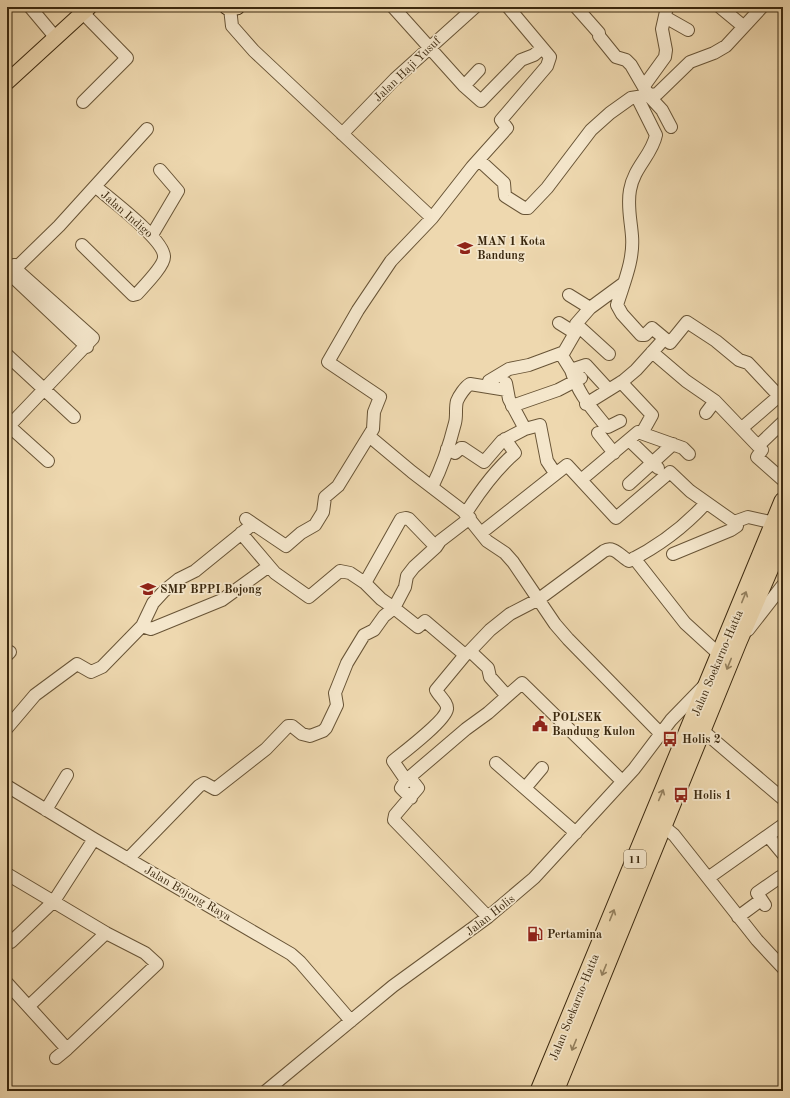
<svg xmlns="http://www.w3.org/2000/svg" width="790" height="1098" font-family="'Old Standard TT',serif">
  <rect width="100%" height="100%" fill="#eed8af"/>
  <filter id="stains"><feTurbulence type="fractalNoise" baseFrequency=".005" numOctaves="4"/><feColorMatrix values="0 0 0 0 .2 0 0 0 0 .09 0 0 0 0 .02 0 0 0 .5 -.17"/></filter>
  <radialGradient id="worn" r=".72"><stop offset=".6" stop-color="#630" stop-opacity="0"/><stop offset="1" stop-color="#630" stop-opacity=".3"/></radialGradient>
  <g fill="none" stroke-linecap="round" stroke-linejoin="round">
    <defs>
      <path id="minor" d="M30 7 56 38
        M393 7 464 86 481 101 521 60 534 55 542 48
        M576 7 599 33V36L616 57 626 60 631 65 649 96 662 110 671 127
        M720 7 743 26
        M230 8 232 26 254 51 432 218
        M83 13 127 58 83 102
        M665 17 688 30
        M464 86 479 70
        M644 86 665 57 666 50 662 29 667 7
        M637 97 656 135C652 155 634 167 630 190 627 206 631 221 632 236 634 260 624 282 617 305L622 314 641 335H645L652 328 670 343 687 322 716 341 739 360 748 363 779 396 742 428
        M342 134 395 79 475 7
        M479 160 504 183 505 196 524 208H528L547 188 591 130 610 113 631 98 657 94 690 62 714 53 726 46 762 7
        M152 235 178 191 160 170
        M82 245 133 295 137 294C144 286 164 266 164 257 165 240 110 199 96 187
        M17 267 59 226 147 129
        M7 269 9 266 15 265 19 272 14 278 7 274
        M19 272 93 338 9 426 48 461
        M16 280 87 347
        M569 295 590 308
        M559 323 575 333
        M576 324 609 354
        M652 352 686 381 715 401 758 446
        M561 354 571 370 586 365 608 389
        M7 355 74 417
        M571 370C579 395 589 405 605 425L608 427 620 421
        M489 381 509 369 529 365 564 352 575 333 576 324 590 308 624 283
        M621 382 652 415 642 433
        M506 383 509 399 525 429 540 425 547 461 555 473
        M586 404 623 381 636 370 664 339
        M512 406 558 390 581 378
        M706 413 715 401
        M783 422 758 446 762 450 757 457 783 480
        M598 433 614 453
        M369 436 412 472 463 511 487 541 505 553 513 562 555 624 568 639 660 733
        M629 440 658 468
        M447 449 455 453 461 448H463L484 462 502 441 525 429
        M581 480 638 432 683 448 689 454
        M629 484 673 444
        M432 487C441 469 450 443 455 423 457 416 455 408 457 401 459 396 465 387 470 384L507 390
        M466 513C480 491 495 470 515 453L505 439
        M470 518 440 541 436 547 414 567 407 576 405 587 394 608 418 627 425 621 465 655 470 651 488 668 490 677 507 696
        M246 519 286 546 301 533 315 525 323 512 325 497 338 486 370 434 373 429 374 412 380 397 328 362 358 310 391 261 432 218 472 167 507 128 501 120 547 66 550 57 508 7
        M734 522 748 517 775 523
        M481 533 567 465 616 518 670 472 690 491 734 522 737 526 731 530 673 554
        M634 558 685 623 720 655
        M269 566 275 573 309 597 340 571 350 573 365 583 401 519 406 518 409 519 436 547
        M142 626 151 629 156 627 222 600 269 566 241 533
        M748 630 783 585
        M470 651 490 630 510 614 539 599 604 551C614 545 621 557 629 561 657 547 685 526 706 503
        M7 655 10 652
        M7 728 35 695 77 664 91 672 102 667 142 626 153 603 164 591 179 579 195 571 253 524
        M702 730 783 799
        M496 763 576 833
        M7 786 94 839 291 954 300 962 351 1021
        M526 787 542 768
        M411 798 401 788 406 780 393 761C403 753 446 720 447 709 448 703 439 696 436 690L465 655
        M46 810 67 775
        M663 826 674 835 757 940 783 968
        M768 836 783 854
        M128 859 199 786 204 783 215 789 266 749 288 726H292L302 734 310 736 323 731 326 728 337 705 335 693 347 663 364 635 374 630 384 616 394 608 381 599 365 583
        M7 874 106 933 145 953 157 964 67 1049 7 983
        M708 878 783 825
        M765 905 757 893 780 877H783
        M488 917 394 820 395 815 418 788 411 779V776L466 729 488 713 522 683 622 781
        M738 917 761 900
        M7 940 11 942 54 901 94 839
        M29 1006 106 933
        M56 1058 67 1049
        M266 1091 393 986 488 917 534 878 634 769 671 720 704 686"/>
      <path id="major" d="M227 7H237
        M7 82 89 7"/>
      <path id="highway" d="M539 1091 783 501
        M555 1091 738 642 783 538"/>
    </defs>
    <use href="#minor" stroke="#685436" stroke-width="14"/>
    <use href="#major" stroke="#3b280e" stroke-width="17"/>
    <use href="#highway" stroke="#3b280e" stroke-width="19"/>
    <use href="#minor" stroke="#f4e6cb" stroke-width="12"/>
    <use href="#major" stroke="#eed8af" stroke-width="15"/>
    <use href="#highway" stroke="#eed8af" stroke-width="17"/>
  </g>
  <defs><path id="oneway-shaft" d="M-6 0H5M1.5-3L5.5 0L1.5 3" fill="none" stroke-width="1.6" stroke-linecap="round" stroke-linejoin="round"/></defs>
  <g stroke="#94805e">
    <use href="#oneway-shaft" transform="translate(744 597) rotate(-68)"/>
    <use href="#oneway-shaft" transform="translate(729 664) rotate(112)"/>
    <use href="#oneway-shaft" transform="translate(661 795) rotate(-67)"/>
    <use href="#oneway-shaft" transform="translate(612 915) rotate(-68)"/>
    <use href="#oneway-shaft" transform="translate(604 970) rotate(112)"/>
    <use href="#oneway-shaft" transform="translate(574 1045) rotate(112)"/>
  </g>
  <defs>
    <symbol id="school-bare" viewBox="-9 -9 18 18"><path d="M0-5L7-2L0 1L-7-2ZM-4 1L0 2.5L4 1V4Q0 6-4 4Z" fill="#8f2418" stroke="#f4e6cb" stroke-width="2.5" paint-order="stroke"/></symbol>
    <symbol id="civic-bare" viewBox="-9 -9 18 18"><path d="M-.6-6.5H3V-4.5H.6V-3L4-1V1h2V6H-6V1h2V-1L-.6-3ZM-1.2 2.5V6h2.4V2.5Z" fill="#8f2418" stroke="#f4e6cb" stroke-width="2.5" paint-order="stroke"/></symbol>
    <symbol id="bus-bare" viewBox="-9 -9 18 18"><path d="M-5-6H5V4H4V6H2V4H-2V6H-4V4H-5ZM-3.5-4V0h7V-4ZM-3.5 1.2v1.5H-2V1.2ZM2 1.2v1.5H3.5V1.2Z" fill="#8f2418" stroke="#f4e6cb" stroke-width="2.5" paint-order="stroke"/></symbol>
    <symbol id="fuel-bare" viewBox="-9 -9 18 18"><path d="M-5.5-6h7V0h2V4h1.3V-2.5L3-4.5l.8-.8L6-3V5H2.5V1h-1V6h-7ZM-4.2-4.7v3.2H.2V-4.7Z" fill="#8f2418" stroke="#f4e6cb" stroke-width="2.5" paint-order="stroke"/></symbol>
  </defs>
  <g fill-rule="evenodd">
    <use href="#school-bare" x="454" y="237" width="22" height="22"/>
    <use href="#school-bare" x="137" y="578" width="22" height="22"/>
    <use href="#civic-bare" x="529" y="713" width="22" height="22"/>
    <use href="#bus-bare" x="659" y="728" width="22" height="22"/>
    <use href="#bus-bare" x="670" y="784" width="22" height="22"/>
    <use href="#fuel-bare" x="524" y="923" width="22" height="22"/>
  </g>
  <g text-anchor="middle" stroke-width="3.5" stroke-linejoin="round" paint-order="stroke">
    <rect fill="#f4e6cb" stroke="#726147" stroke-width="1" x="624" y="850" width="22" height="18" rx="3"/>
    <g font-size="11" font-weight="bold" fill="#3b280e">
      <text x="635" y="863">11</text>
    </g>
    <g font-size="12" fill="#3b280e" stroke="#f4e6cb">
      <text transform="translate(407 69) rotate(-44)" y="4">Jalan Haji Yusuf</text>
      <text transform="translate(127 214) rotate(41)" y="4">Jalan Indigo</text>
      <text transform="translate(717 663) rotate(-67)" y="4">Jalan Soekarno-Hatta</text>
      <text transform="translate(188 893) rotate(30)" y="4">Jalan Bojong Raya</text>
      <text transform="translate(490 915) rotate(-38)" y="4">Jalan Holis</text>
      <text transform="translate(574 1007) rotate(-68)" y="4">Jalan Soekarno-Hatta</text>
    </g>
    <g font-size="12" font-weight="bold" fill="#3b280e" stroke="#f4e6cb" text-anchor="start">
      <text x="477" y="245">MAN 1 Kota<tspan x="477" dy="14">Bandung</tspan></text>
      <text x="160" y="593">SMP BPPI Bojong</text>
      <text x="552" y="721">POLSEK<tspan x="552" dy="14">Bandung Kulon</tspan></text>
      <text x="682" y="743">Holis 2</text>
      <text x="693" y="799">Holis 1</text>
      <text x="547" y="938">Pertamina</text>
    </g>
  </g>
  <rect width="790" height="1098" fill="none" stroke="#eed8af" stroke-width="24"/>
  <rect x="8" y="8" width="774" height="1082" fill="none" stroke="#3b280e" stroke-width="2"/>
  <rect x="12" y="12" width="766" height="1074" fill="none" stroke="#3b280e"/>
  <rect width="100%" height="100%" filter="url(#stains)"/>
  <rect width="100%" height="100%" fill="url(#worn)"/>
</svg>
